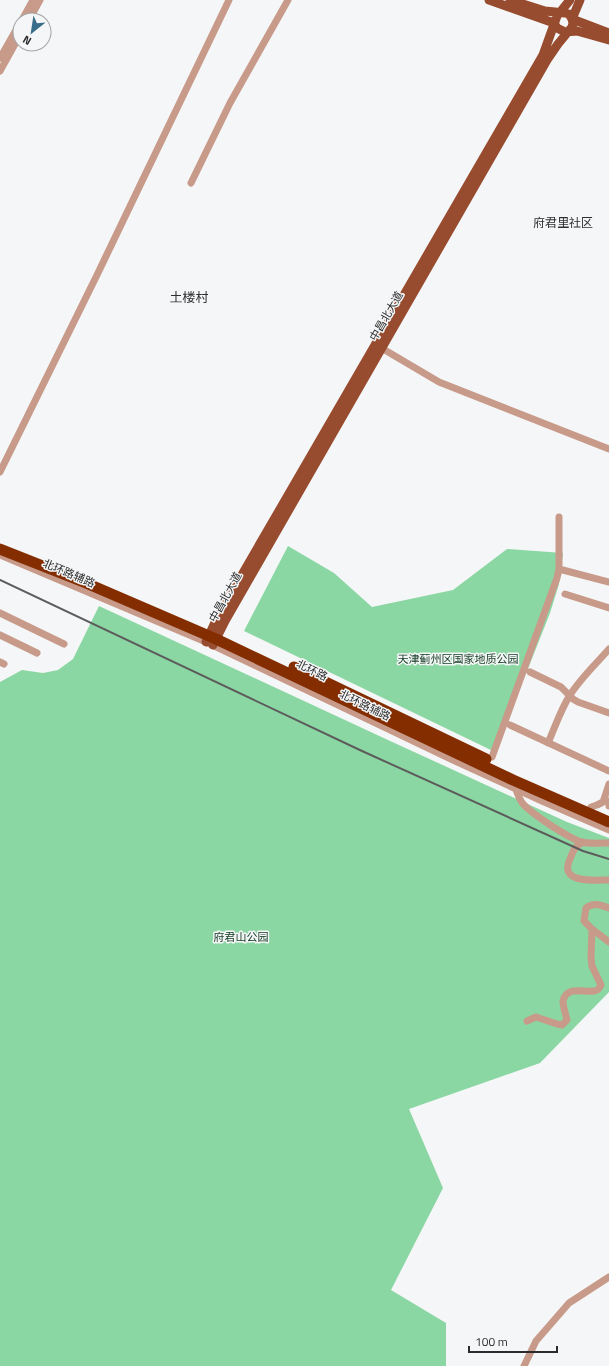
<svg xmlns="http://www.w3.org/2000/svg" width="609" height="1366" font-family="'Titillium Web','Noto Sans SC',sans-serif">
  <rect width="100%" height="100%" fill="#f5f6f7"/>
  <path fill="#8bd7a3" d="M288 546 334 573 372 607 453 590 507 549 563 553 559 584 550 613 529 666 493 751 244 631Z
    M99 606 388 740 567 822 609 838V992L540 1063 409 1109 443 1188 391 1290 446 1323V1366H0V682L22 670 43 673 58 670 73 659Z"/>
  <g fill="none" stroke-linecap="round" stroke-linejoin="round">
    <path stroke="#c79a8a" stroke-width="7" d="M22 20 33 0
      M29 20 40 0
      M0 58 20 23
      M0 71 20 35
      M191 183 230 103 288 0
      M378 346 439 382 609 449
      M0 472 97 275 229 0
      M0 555 206 642 453 760 542 801 609 830
      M559 569 609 582
      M565 594 609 608
      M0 613 64 644
      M0 635 37 653
      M0 662 4 664
      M530 672 561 687 573 699 578 702 609 713
      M510 725 609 771
      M548 743C555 727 561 709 570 695 581 678 596 664 609 649
      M492 757 557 578 559 569V517
      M515 786C517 793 519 800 524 805 535 816 567 837 581 842 589 844 601 843 609 843
      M609 801V806
      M591 807 597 805 603 802 609 784
      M583 842C575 846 573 851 570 859 558 884 595 880 609 880
      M609 908C600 905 594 902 586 908L584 921 592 929 609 942
      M527 1021 536 1017 557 1024 562 1025 567 1020C566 1015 563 1007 563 1001 567 983 589 995 597 990 599 989 600 987 601 985L592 966 591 958 592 929
      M524 1366 536 1341 569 1303 609 1277"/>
    <path stroke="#984c2f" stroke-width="9" d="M489 0 554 23 557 28 565 32 577 31 609 40
      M510 0 545 11 565 13 569 14 572 19 609 33
      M206 642 217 618 543 55 557 16 570 0
      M213 645 225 621 547 60 558 44 572 27 573 23 572 19 580 0"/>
    <path stroke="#842d01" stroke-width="11" d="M0 549 86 583 216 639 513 780 609 822
      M294 667 486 759"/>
    <path stroke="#5c5c5c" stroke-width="2" d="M0 580 362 751 583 851 609 859"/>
  </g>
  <g text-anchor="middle" stroke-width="3" stroke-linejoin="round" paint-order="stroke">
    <g font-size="11" fill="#2b2b2b" stroke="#f5f6f7">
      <text transform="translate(386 316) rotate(-60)" y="4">中昌北大道</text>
      <text transform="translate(69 573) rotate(23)" y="4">北环路辅路</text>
      <text transform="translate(225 597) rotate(-61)" y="4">中昌北大道</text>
      <text transform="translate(312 670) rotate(26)" y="4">北环路</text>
      <text transform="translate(365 705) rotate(26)" y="4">北环路辅路</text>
    </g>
    <g font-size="11" fill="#113a21" stroke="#f5f6f7">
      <text x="458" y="663">天津蓟州区国家地质公园</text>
      <text x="241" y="941">府君山公园</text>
    </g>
    <g font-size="12" fill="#2f2f30" stroke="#f5f6f7">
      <text x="563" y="227">府君里社区</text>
    </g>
    <g font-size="13" fill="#2f2f30" stroke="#f5f6f7">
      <text x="189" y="302">土楼村</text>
    </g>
  </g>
  <g transform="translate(32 32) rotate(210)"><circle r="19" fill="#f5f6f7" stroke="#a4a5a5"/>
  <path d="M0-3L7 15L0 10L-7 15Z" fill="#386d89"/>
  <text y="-6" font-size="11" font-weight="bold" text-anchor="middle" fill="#2b2b2b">N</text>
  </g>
  <path d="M469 1346v6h88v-6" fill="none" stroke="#2b2b2b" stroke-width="2"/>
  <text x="475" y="1346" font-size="12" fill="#2b2b2b" stroke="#f5f6f7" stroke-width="3" paint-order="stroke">100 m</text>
</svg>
